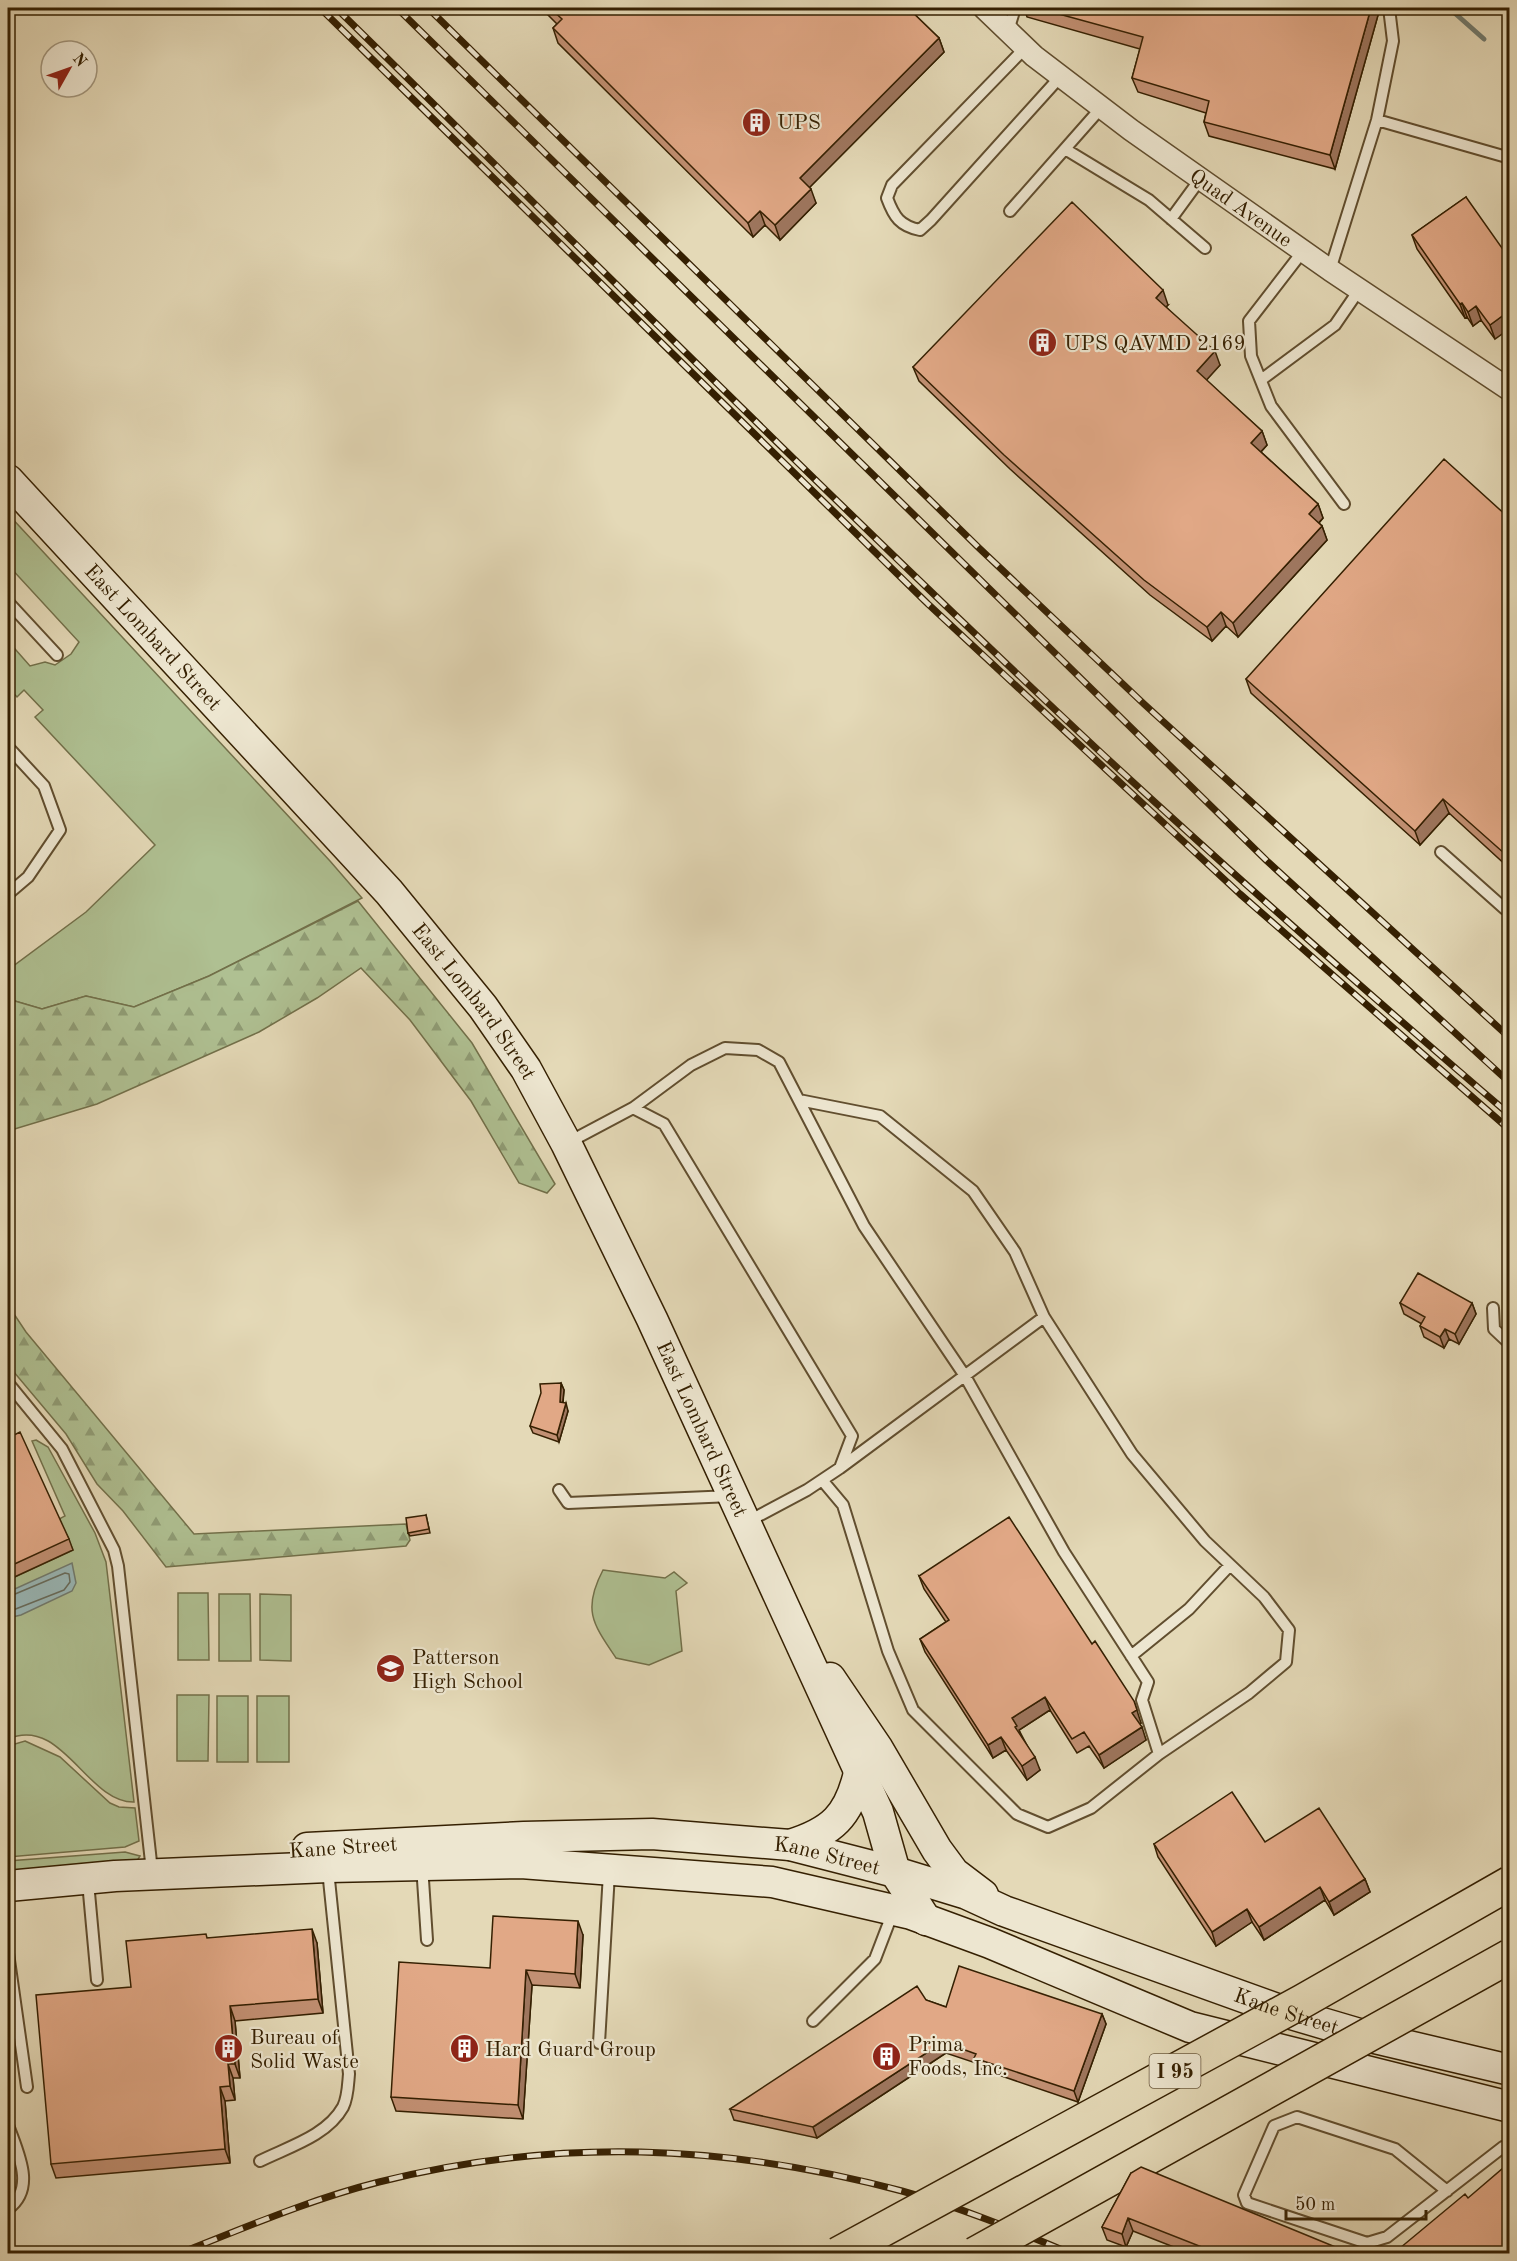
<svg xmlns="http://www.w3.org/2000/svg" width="1517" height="2261" font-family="'Old Standard TT',serif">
  <defs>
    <pattern id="forest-firs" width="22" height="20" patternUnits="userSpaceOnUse" patternTransform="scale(1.5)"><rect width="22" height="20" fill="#afc092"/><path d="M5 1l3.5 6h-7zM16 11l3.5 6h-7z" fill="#8f9c75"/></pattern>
  </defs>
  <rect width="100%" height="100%" fill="#e4d9b7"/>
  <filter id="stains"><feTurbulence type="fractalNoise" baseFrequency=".00333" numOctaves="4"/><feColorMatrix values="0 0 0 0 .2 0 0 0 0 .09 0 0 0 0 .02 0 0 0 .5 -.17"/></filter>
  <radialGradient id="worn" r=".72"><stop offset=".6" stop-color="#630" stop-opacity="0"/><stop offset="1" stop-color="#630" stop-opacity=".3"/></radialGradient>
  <path fill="#afc092" stroke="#72704a" stroke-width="1.5" d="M8 514 330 861 362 898 209 976 134 1007 86 996 42 1009 8 999V970L86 912 155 845 35 717 43 710 24 690 17 697 8 687V641L30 666 45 662 55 665 71 654 79 642 8 565Z
    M36 1440 48 1447 95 1533 106 1562 134 1802C87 1803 62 1715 8 1739V1580L73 1550 59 1519 65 1516 32 1441Z
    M603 1570 665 1578 674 1572 687 1583 676 1591 682 1651 649 1665 616 1658C593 1624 582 1610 603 1570Z
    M178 1593H208L209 1660H178Z
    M219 1594H250L251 1661H219Z
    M260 1594 291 1595V1661L260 1660Z
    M177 1695H209L208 1761H177Z
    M217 1696H248V1762H217Z
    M257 1696H289V1762H257Z
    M25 1741 60 1757 110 1803 119 1807 135 1808 139 1841 125 1847 8 1857V1746Z
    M125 1852 140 1856 137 1861 9 1872 8 1861Z"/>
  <path fill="url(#forest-firs)" stroke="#72704a" stroke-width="1.5" d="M358 901 472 1043 555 1184 547 1193 519 1183 471 1101 410 1020 361 968 317 998 259 1032 97 1104 8 1131V999L42 1009 86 996 134 1007 209 976Z
    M8 1305 26 1332 194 1534 406 1524 410 1540 406 1546 166 1567 123 1511 97 1484 66 1434 8 1365Z"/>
  <path fill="#99b8b8" stroke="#717b6f" stroke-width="1.5" d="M72 1563 76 1583 72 1591 21 1615 8 1618V1592Z"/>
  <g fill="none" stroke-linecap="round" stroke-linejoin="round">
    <path stroke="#676c5d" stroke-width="1.5" d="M8 1597 65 1573 69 1574 70 1582 64 1590 8 1612"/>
    <path stroke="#717b6f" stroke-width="5" d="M1449 8 1484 39"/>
    <defs>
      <path id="service" d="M1008 31 1015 8
        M1025 48 892 185 887 198C894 217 900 226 920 230L931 220 1060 77
        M1377 120 1510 158
        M1065 149 1149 200 1205 248
        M1010 211 1101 108
        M1171 219 1201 178
        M1303 251 1249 321 1251 356 1271 406 1344 504
        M1330 270 1377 120 1393 41 1389 8
        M1261 380 1335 325 1359 290
        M8 602 57 655
        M8 747 44 786 60 830 28 877 8 894
        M1441 852 1505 909
        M799 1100 880 1116 973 1191 1015 1252 1044 1317 840 1468
        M633 1108 664 1124 852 1436 840 1468 807 1490 747 1522
        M569 1142 633 1108 691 1065 725 1048 758 1050 779 1062 864 1226 965 1376 1064 1552 1148 1682 1142 1700 1159 1754 1091 1808 1048 1827 1017 1814 913 1710 888 1651 843 1505 822 1480
        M1493 1308 1494 1329 1510 1344
        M1044 1317 1132 1454 1205 1541 1264 1597 1289 1630 1286 1662 1249 1693 1159 1754
        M8 1383 62 1449 114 1550 118 1566 152 1871
        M559 1490 568 1503 732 1496
        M1131 1656 1189 1609 1230 1565
        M422 1865 427 1940
        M88 1882 97 1980
        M8 1953 27 2087
        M813 2021 875 1959 893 1912
        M599 2043 609 1873
        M8 2125C17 2151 37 2188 8 2209
        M260 2161C288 2147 327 2136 343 2107 348 2097 348 2084 349 2074L328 1870
        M1447 2191 1395 2149 1297 2117 1274 2126 1244 2195 1247 2203 1367 2243 1387 2237 1503 2147 1510 2148
        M1367 2243 1376 2254"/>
      <g id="minor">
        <path id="s1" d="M984 8 1034 56 1131 130 1330 270 1510 390"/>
      </g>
      <g id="secondary">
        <path id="s2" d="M8 480 389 892 483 1007 526 1069 566 1143 652 1319 878 1812 895 1872 926 1920"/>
        <path d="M830 1678 878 1749 937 1850 954 1873 983 1895"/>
        <path d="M790 1845C832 1832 849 1816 859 1773"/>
        <path id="s3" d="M307 1848 524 1837 652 1834 790 1845 895 1872 967 1894 1004 1911 1288 2013 1366 2036 1510 2070"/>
        <path d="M8 1886 115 1876 328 1867 521 1863 772 1882 911 1914 990 1943 1190 2027 1510 2107"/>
      </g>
    </defs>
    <use href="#service" stroke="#614e2f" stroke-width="14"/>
    <use href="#minor" stroke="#614e2f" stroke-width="24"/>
    <use href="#secondary" stroke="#352002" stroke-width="33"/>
    <use href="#service" stroke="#ede6d0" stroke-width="10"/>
    <use href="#minor" stroke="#ede6d0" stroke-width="21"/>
    <use href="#secondary" stroke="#ede6d0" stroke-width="30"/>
    <defs>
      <path id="rail" d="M320 8 928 604 1240 894 1510 1130
        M336 8C589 256 838 507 1097 749 1232 874 1370 995 1510 1115
        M397 8 1267 861 1510 1083
        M428 8 979 548 1144 704 1510 1038
        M178 2254C244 2228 311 2199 379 2182 557 2137 725 2144 902 2191 960 2207 1017 2231 1072 2254"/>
    </defs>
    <use href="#rail" stroke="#352002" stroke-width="7"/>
    <use href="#rail" stroke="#ede6d0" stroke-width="4.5" stroke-dasharray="14" stroke-linecap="butt"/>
    <defs>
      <path id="motorway-bridge" d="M838 2254 1303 2001 1510 1883
        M975 2254 1510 1956"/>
    </defs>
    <use href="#motorway-bridge" stroke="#352002" stroke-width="36" stroke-linecap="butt"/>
    <use href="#motorway-bridge" stroke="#e4d9b7" stroke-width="33"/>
  </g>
  <path fill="#c29073" stroke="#352002" stroke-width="1.5" d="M541 8H908L939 38 944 52 809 188 816 203 780 240 765 225 753 237 558 43 553 28 557 24Z
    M1024 8H1380L1335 169 1209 136 1204 122 1206 113 1138 92 1132 78 1140 49 1027 17Z
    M1466 197 1495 339 1481 320 1473 326 1467 317 1465 318 1417 249 1412 235Z
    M1168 305 1166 307 1220 365 1206 380 1262 431 1267 445 1261 452 1318 504 1323 518 1319 523 1322 526 1327 540 1238 637 1226 626 1212 641 1150 595 1010 469 919 381 913 367Z
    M1509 518V868L1449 813 1420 845 1251 693 1246 679Z
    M1400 1303H1472L1476 1314 1459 1344 1449 1339 1444 1348 1424 1337 1420 1326 1422 1324 1404 1314Z
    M561 1383 564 1390 563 1403 568 1411 559 1442 533 1433 530 1426Z
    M8 1438 69 1539 73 1550 8 1580Z
    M426 1515 430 1533 410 1536 408 1533Z
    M919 1576 1141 1723 1140 1724 1146 1740 1104 1768 1089 1746 1077 1753 1050 1710 1019 1730 1040 1770 1027 1780 1006 1750 993 1758 925 1652 920 1639 946 1622 924 1589Z
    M1265 1842 1365 1879 1370 1892 1334 1915 1325 1900 1264 1940 1252 1922 1216 1946 1158 1857 1154 1844Z
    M583 1935 580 1988 532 1985 523 2119 396 2111 391 2097 490 1968Z
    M208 1938 317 1943 323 2013 235 2021 240 2078H233L235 2100 225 2101 230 2163 56 2178 51 2164Z
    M926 2000 946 2007 1102 2014 1106 2024 1078 2102 978 2068 976 2063 946 2053 817 2138 734 2120 730 2109Z
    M8 2149 12 2161 8 2163Z
    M1131 2173 1350 2253H1189L1133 2231 1126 2247 1107 2240 1102 2227Z"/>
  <path fill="#9e765e" stroke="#352002" stroke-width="1.5" d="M1371 8H1380L1335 169 1330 155Z
    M939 38 944 52 805 192 800 178Z
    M811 189 816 203 780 240 775 225Z
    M760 211 765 225 753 237 748 223Z
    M1509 270V286L1505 273Z
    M1163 290 1168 305 1161 312 1156 298Z
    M1462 303 1467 317 1465 318 1460 304Z
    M1476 306 1481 320 1473 326 1468 312Z
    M1509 311V329L1495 339 1490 325Z
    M1215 351 1220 365 1202 385 1197 371Z
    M1262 431 1267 445 1256 457 1251 443Z
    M1318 504 1323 518 1314 528 1309 514Z
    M1322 526 1327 540 1238 637 1233 623Z
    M1221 612 1226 626 1212 641 1207 627Z
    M1443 799 1449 813 1420 845 1415 831Z
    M1509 849V867L1505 854Z
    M1472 1303 1476 1314 1459 1344 1455 1334Z
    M1445 1329 1449 1339 1444 1348 1440 1337Z
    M561 1383 564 1390 562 1409 560 1402Z
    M566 1403 568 1411 559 1442 557 1435Z
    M1045 1697 1050 1710 1019 1730 1022 1739 1020 1741 1012 1718Z
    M1134 1701 1141 1723 1137 1726 1132 1713Z
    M1142 1727 1146 1740 1104 1768 1099 1755Z
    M1001 1737 1006 1750 993 1758 988 1745Z
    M1035 1757 1040 1770 1027 1780 1022 1766Z
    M1365 1879 1370 1892 1334 1915 1329 1902Z
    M1320 1887 1325 1900 1264 1940 1259 1927Z
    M1247 1909 1252 1922 1216 1946 1212 1932Z
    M578 1921 583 1935 580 1988 575 1974Z
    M312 1929 317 1943 323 2013 318 1999Z
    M526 1970 532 1985 523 2119 518 2105Z
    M230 2006 235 2021 240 2078 235 2064Z
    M1102 2014 1106 2024 1078 2102 1074 2091Z
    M943 2042 946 2053 817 2138 813 2127Z
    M228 2064 233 2078 235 2100 230 2086Z
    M220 2087 225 2101 230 2163 225 2149Z
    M1128 2218 1133 2231 1126 2247 1122 2234Z"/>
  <path fill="#e1a886" stroke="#352002" stroke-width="1.5" d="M550 8H908L939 38 800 178 811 189 775 225 760 211 748 223 553 28 562 19Z
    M1037 8H1371L1330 155 1204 122 1209 101 1132 78 1143 37Z
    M1466 197 1509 258V270L1505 273 1509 280V311L1490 325 1476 306 1468 312 1462 303 1460 304 1412 235Z
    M1072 202 1163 290 1156 298 1215 351 1197 371 1262 431 1251 443 1318 504 1309 514 1322 526 1233 623 1221 612 1207 627 1144 580 1004 455 913 367Z
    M1444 459 1509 518V849L1505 854 1443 799 1415 831 1246 679Z
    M1418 1273 1472 1303 1455 1334 1445 1329 1440 1337 1420 1326 1425 1317 1400 1303Z
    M561 1383 560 1402 566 1403 557 1435 530 1426 541 1393 540 1384Z
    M20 1432 69 1539 8 1567V1438Z
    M426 1515 429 1529 408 1533 406 1518Z
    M1009 1517 1092 1644 1095 1641 1134 1701 1137 1710 1132 1713 1142 1727 1099 1755 1084 1732 1072 1739 1045 1697 1012 1718 1017 1726 1015 1727 1035 1757 1022 1766 1001 1737 988 1745 920 1639 949 1620 919 1576Z
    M1232 1792 1265 1842 1319 1808 1365 1879 1329 1902 1320 1887 1259 1927 1247 1909 1212 1932 1154 1844Z
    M493 1916 578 1921 575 1974 526 1970 518 2105 391 2097 399 1962 490 1968Z
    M312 1929 318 1999 230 2006 235 2064H228L230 2086 220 2087 225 2149 51 2164 36 1995 131 1987 126 1941 206 1934 207 1938Z
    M959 1966 1102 2014 1074 2091 974 2058 976 2054 943 2042 813 2127 730 2109 917 1986 926 2000 946 2007Z
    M1509 2163V2253H1404L1400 2248 1465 2194 1468 2198Z
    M1141 2167 1350 2253H1217L1128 2218 1122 2234 1102 2227 1131 2173Z"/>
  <defs>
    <symbol id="building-disc" viewBox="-11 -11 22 22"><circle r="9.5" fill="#8f2418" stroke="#ede6d0"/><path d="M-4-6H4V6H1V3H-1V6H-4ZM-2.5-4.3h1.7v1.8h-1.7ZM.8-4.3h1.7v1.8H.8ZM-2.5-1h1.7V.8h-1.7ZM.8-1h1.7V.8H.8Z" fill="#fff"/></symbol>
    <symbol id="school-disc" viewBox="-11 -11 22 22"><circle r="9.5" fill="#8f2418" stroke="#ede6d0"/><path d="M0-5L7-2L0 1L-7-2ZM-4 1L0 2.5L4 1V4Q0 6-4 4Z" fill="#fff"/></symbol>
  </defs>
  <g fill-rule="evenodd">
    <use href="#building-disc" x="740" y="106" width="33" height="33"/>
    <use href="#building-disc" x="1026" y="326" width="33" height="33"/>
    <use href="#school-disc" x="374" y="1652" width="33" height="33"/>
    <use href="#building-disc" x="212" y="2032" width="33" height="33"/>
    <use href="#building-disc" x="448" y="2032" width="33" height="33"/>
    <use href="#building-disc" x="870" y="2040" width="33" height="33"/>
  </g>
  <g text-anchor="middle" stroke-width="4.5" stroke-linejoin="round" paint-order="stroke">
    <rect fill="#ede6d0" stroke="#6c5b40" stroke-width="1.5" x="1149.5" y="2054" width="51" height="34" rx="4.5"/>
    <g font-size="20" font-weight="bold" fill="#352002">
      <text x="1175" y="2078">I 95</text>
    </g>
    <g font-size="21" fill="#352002" stroke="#ede6d0" text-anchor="start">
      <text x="777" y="129">UPS</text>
      <text x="1064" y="350">UPS QAVMD 2169</text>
      <text x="412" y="1664">Patterson<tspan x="412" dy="24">High School</tspan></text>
      <text x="250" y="2044">Bureau of<tspan x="250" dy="24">Solid Waste</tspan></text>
      <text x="908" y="2051">Prima<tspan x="908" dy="24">Foods, Inc.</tspan></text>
      <text x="485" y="2056">Hard Guard Group</text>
    </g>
    <g font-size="21" fill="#352002" stroke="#ede6d0">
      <text dy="7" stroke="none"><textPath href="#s1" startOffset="326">Quad Avenue</textPath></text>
      <text dy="7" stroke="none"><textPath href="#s2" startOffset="214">East Lombard Street</textPath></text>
      <text dy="7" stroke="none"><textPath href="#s2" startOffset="700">East Lombard Street</textPath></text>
      <text dy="7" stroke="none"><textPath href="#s2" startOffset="1186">East Lombard Street</textPath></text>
      <text transform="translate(343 1847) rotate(-4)" y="7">Kane Street</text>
      <text dy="7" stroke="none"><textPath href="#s3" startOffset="522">Kane Street</textPath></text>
      <text dy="7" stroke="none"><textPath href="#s3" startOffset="1008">Kane Street</textPath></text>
    </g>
  </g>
  <rect width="1517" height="2261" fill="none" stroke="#e4d9b7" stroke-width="30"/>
  <rect x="9" y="9" width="1499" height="2243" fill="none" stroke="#352002" stroke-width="3"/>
  <rect x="15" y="15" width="1487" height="2231" fill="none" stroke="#352002" stroke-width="1.5"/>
  <g transform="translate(69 69) rotate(50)"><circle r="28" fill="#ede6d0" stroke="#a3977e" stroke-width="1.5"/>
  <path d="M0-4.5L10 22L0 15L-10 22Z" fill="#8f2418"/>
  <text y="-9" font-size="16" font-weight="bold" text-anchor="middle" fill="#352002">N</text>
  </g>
  <path d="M1286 2210v9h140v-9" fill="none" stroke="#352002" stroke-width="3"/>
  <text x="1295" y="2210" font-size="18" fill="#352002" stroke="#ede6d0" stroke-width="4.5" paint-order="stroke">50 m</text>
  <rect width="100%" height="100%" filter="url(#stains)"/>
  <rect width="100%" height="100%" fill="url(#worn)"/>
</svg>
